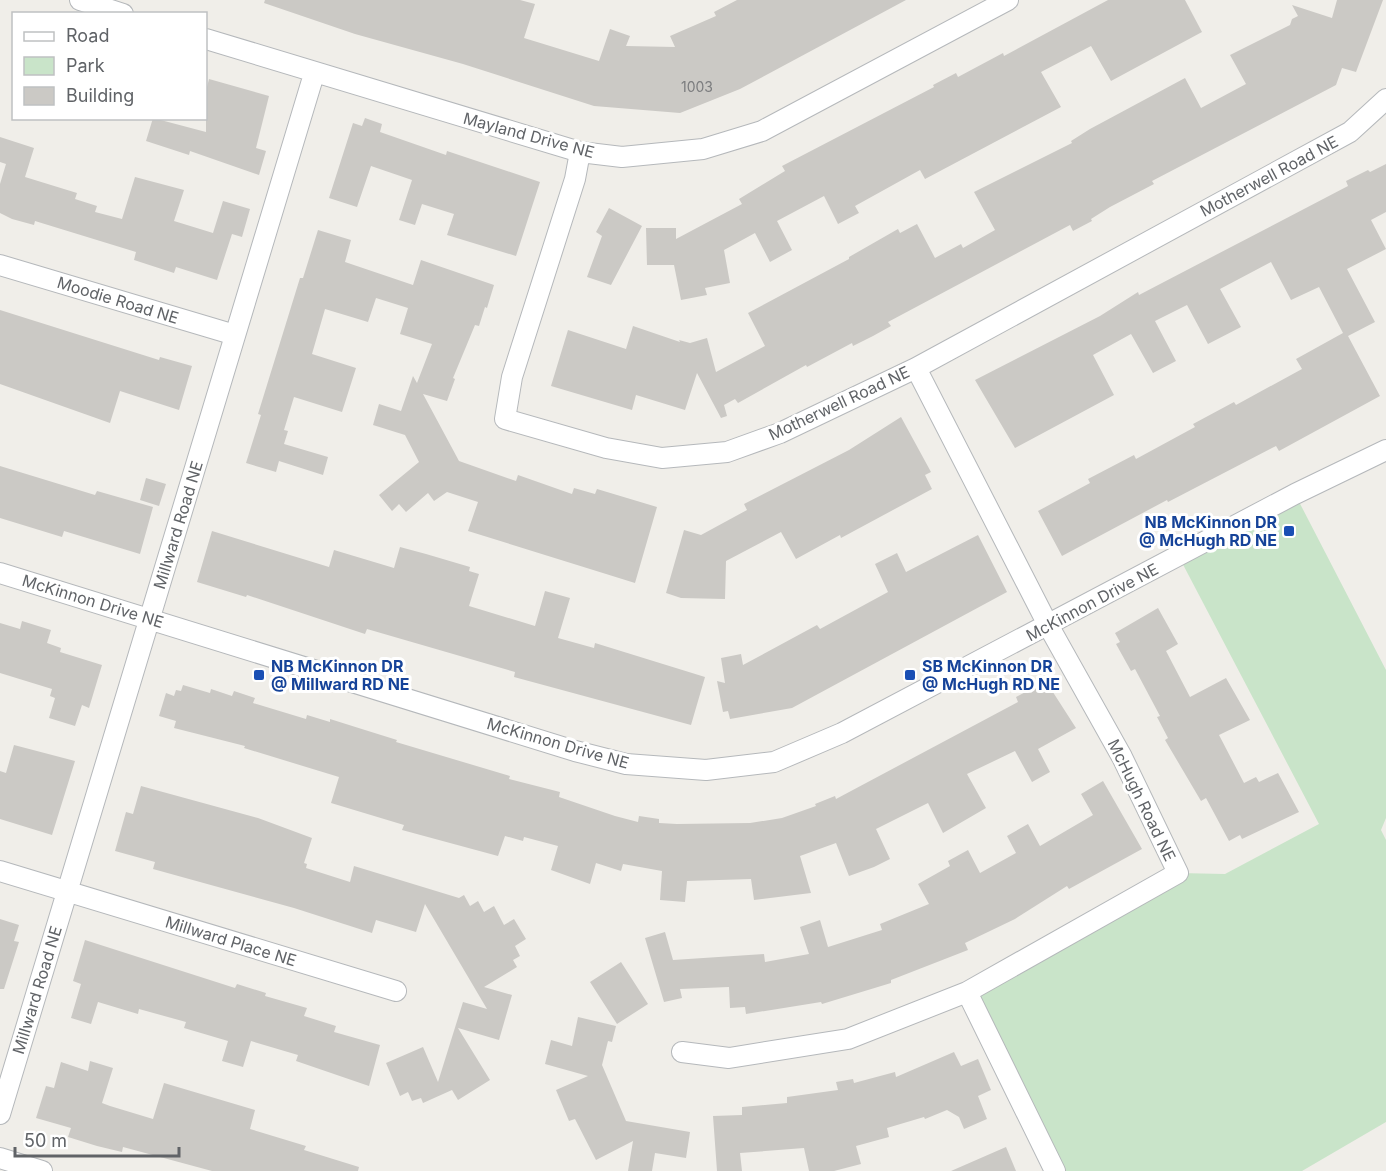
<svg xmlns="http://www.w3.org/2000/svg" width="1386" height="1171" font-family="Inter,sans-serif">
  <rect width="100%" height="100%" fill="#f0eee9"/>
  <path fill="#c9e4c9" d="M1295 494 1386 670V818L1381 830 1386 840V1122L1302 1171H1055L967 992 1178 873 1225 874 1319 824 1178 555Z"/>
  <path fill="#cbc9c5" d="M265 0H520L535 4 524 38 599 61 610 29 630 36 626 46 675 47 670 36 716 16 714 12 737 0H906L740 89 680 113 594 106 463 64 355 34 264 3Z
    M1108 0H1185L1202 32 1111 81 1091 46 1041 72 1061 107 925 179 920 170 855 206 859 213 838 224 824 196 777 221 792 250 770 262 755 233 724 250 730 283 705 288 707 295 681 300 674 265H647L646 228H676V239L742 204 739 199 785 171 782 166 934 87 933 85 956 73 958 77 1003 53 1004 56Z
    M1337 0H1383L1356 72 1342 68 1336 85 1152 181 1154 184 1110 207 1091 219 1092 221 1073 231 1070 225 888 322 891 326 873 336 853 346 852 343 807 367 806 365 738 403 735 399 724 405 727 416 721 418 697 373 685 410 636 395 632 410 551 386 568 330 626 349 633 326 680 342 679 340 690 343 707 338 716 372 765 346 748 313 849 259V257L898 229 900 233 917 224 935 258 961 244 963 248 995 230 974 192 1072 143 1071 141 1090 129 1185 78 1201 108 1246 84 1230 55 1290 25 1292 19 1298 16 1292 5 1332 18Z
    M209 79 269 96 256 148 266 151 259 175 190 151 189 155 146 141 153 118 206 132V91Z
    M365 118 382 124 380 132 446 155 447 151 540 182 516 256 447 235 454 214 422 204 415 225 399 220 412 180 371 166 357 207 329 198 353 123 362 126Z
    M0 137 34 148 25 177 77 193 75 199 97 206 95 212 122 219 135 177 184 190 174 221 213 233 223 201 250 209 242 237 232 234 217 280 176 267 174 273 134 260 136 252 35 221 34 225 12 219 0 213V184L6 164 0 162Z
    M1386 164V212L1371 220 1386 249 1347 269 1375 322 1348 336 1380 396 1279 451 1276 446 1168 502 1167 500 1062 556 1038 511 1090 483 1088 479 1134 455 1136 459 1195 427 1193 424 1234 402 1236 405 1302 369 1296 359 1343 333 1319 287 1291 300 1271 262 1220 289 1241 327 1208 344 1187 305 1155 321 1176 361 1153 373 1131 334 1093 355 1114 395 1015 448 975 380 1100 316 1138 292 1139 295 1348 186 1346 181 1368 170 1370 172Z
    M609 208 642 226 611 285 587 277 602 236 596 232Z
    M318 230 351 240 345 262 413 285 421 260 494 285 487 308 485 307 479 326 475 325 453 378 455 379 447 401 423 394 459 461 516 481 518 475 572 494 574 488 595 494 597 489 657 507 635 583 468 531 478 502 447 492 434 501 428 493 406 512 399 504 392 511 379 495 419 462 405 435 373 425 379 404 401 411 413 376 417 383 432 344 400 334 408 308 376 298 368 322 325 309 312 354 356 368 342 412 294 397 284 430 288 431 284 444 328 457 323 475 279 461 276 472 246 463 261 415 258 414 300 278H303Z
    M0 310 159 360 160 357 192 366 179 410 120 391 110 423 0 384Z
    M901 417 931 472 925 475 932 489 841 538 840 535 796 559 781 532 726 561 725 599 681 598 666 593 684 530 701 535 747 510 744 504 849 450Z
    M0 466 95 495 97 491 153 507 140 554 64 531 62 537 0 518Z
    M146 478 166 484 159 506 140 500Z
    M212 531 329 567 334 550 394 568 400 547 426 554 470 567 469 571 479 574 469 606 535 626 545 591 570 598 558 638 594 648 595 643 705 677 691 725 514 677 515 672 367 629 365 634 247 595 246 597 197 582Z
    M978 535 1007 592 792 708 730 719 728 711 723 712 717 681 725 683 721 658 741 654 743 665 817 625 820 629 888 592 875 564 897 553 906 572Z
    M1158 608 1178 644 1166 651 1190 697 1226 678 1250 720 1219 735 1244 783 1256 777 1259 782 1278 773 1299 812 1242 839 1240 835 1229 841 1206 798 1201 801 1165 740 1168 738 1157 717 1160 716 1135 669 1131 671 1116 644 1120 642 1115 633Z
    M22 621 51 630 47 643 61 648 60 652 102 665 89 708 82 705 75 726 49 718 55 698 50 696 52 689 0 673V623L20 629Z
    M183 685 210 693 211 689 232 696 234 691 255 698 253 703 306 719 307 715 330 722V719L365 730 397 740 396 742 510 776 509 779 560 792 559 797 615 816 638 822 639 816 659 819V823L677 824 750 823 782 818 816 806 815 804 835 796 836 799 1018 702 1016 697 1035 687 1037 692 1049 686 1076 728 1038 749 1050 772 1032 782 1015 751 967 774 986 808 943 833 928 803 876 829 890 859 874 867 849 876 836 843 800 856 811 893 754 900 751 879 687 881 685 902 660 900 662 871 623 864 621 871 596 863 590 884 551 870 558 846 524 837 523 841 505 836 498 856 402 830 404 825 331 803 339 777 244 748 245 746 174 728 176 721 159 716 166 693 174 696 176 690 181 691Z
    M14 745 75 761 52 835 0 819V771L6 773Z
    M1103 781 1142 849 1069 889 1067 886 1015 919 965 943 968 950 891 980V983L822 1004 821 1002 746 1014 745 1007 730 1008 729 987 680 989 682 998 664 1002 645 938 665 932 673 960 764 954 765 962 809 954 800 927 820 920 828 947 882 930 880 924 929 904 918 884 950 866 948 861 968 850 980 873 1016 853 1007 836 1028 824 1040 846 1093 815 1081 794Z
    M141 786 258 818 312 838 304 863 307 864 306 868 350 882 354 866 459 898 464 895 470 906 478 901 484 912 494 906 504 925 514 919 526 939 515 946 520 956 513 960 517 967 484 987 512 995 499 1040 458 1028 490 1080 458 1100 452 1090 423 1103 421 1098 412 1101 408 1092 400 1096 386 1063 423 1047 438 1082 463 1002 487 1009 425 904 416 932 376 920 372 933 294 908 153 869 155 862 115 851 126 812 133 814Z
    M0 919 19 925 14 941 19 942 4 989H0Z
    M85 940 235 988 237 984 266 993 265 996 307 1008 304 1016 336 1026 334 1032 380 1045 369 1086 296 1061 298 1055 251 1041 243 1067 222 1061 228 1041 184 1028 186 1022 139 1009 138 1014 98 1002 91 1024 71 1018 81 984 73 981Z
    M621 962 648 1004 617 1024 590 982Z
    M578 1017 616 1026 612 1042 608 1041 602 1065 626 1121 690 1132 686 1158 655 1153 652 1171H628L633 1141 596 1160 575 1119 569 1121 556 1090 588 1076 545 1064 551 1040 572 1046Z
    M954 1052 961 1066 978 1059 991 1090 978 1096 987 1119 964 1129 959 1117 947 1110 925 1119 924 1117 887 1128 889 1137 856 1146 861 1164 834 1171H809L804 1148 740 1153 742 1171H717L713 1116 742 1115V1107L787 1103V1097L838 1090 836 1082 853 1079 854 1083 895 1072 896 1077Z
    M90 1061 113 1068 102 1103 110 1106 153 1119 164 1083 255 1110 250 1129 306 1146 304 1150 359 1167 358 1171H212L123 1147 122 1152 97 1146 68 1137 71 1128 36 1118 46 1086 54 1088 61 1062 88 1071Z
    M1006 1147 1016 1171H951Z"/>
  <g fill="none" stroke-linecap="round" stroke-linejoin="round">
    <defs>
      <path id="street" d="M80 0 123 14
        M206 39 580 152 622 157 703 149 762 131 1008 0
        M580 152 575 179 512 377 505 419 606 448 662 458 727 452 780 433 916 368 1350 132 1386 99
        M0 265 235 335
        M916 368 1048 625 1122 757 1178 873 967 992 1055 1171
        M0 573 575 751 626 764 706 770 774 762 842 733 1295 494 1386 450
        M0 871 396 991
        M682 1052 729 1058 848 1039 967 992
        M0 1114 314 74
        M0 1158 42 1171"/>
    </defs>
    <use href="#street" stroke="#b5b8bb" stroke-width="22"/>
    <use href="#street" stroke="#fff" stroke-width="20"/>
  </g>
  <g fill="#1a4fb4" stroke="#fff" stroke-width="2">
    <rect x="1283" y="525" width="12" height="12" rx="3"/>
    <rect x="253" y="669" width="12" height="12" rx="3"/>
    <rect x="904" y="669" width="12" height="12" rx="3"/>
  </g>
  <g text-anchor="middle" stroke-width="6" stroke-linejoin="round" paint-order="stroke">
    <g font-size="14" fill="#7b7c7e">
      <text x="697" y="92">1003</text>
    </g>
    <g font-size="16" fill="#606367" stroke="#fff">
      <text transform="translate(529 135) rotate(15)" y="6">Mayland Drive NE</text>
      <text transform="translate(1269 176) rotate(-28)" y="6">Motherwell Road NE</text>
      <text transform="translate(118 300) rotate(17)" y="6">Moodie Road NE</text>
      <text transform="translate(839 403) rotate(-25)" y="6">Motherwell Road NE</text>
      <text transform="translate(178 525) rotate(-73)" y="6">Millward Road NE</text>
      <text transform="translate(93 601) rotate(17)" y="6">McKinnon Drive NE</text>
      <text transform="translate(1092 602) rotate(-28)" y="6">McKinnon Drive NE</text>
      <text transform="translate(558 743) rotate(16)" y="6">McKinnon Drive NE</text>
      <text transform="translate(1142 800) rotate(64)" y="6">McHugh Road NE</text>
      <text transform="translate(231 941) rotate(17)" y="6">Millward Place NE</text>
      <text transform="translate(37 990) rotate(-73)" y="6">Millward Road NE</text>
    </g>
    <g font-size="16" font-weight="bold" fill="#164399" stroke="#fff" text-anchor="start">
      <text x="1277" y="528" text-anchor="end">NB McKinnon DR<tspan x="1277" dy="18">@ McHugh RD NE</tspan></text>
      <text x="271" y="672">NB McKinnon DR<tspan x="271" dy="18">@ Millward RD NE</tspan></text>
      <text x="922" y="672">SB McKinnon DR<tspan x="922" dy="18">@ McHugh RD NE</tspan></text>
    </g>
  </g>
  <rect x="12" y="12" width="195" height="108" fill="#ffffff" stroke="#bfc1c2" stroke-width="1.5"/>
  <rect x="24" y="32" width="30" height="9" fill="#ffffff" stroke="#bfc1c2" stroke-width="1.5"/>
  <text x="66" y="42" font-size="18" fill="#606367">Road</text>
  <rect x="24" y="57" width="30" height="18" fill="#c9e4c9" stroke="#bfc1c2" stroke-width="1.5"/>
  <text x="66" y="72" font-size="18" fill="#606367">Park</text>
  <rect x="24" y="87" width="30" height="18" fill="#cbc9c5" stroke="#bfc1c2" stroke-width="1.5"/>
  <text x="66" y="102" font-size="18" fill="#606367">Building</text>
  <path d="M15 1147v9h164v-9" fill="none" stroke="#606367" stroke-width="3"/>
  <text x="24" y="1147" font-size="18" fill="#606367" stroke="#ffffff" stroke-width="4.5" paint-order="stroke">50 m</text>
</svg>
